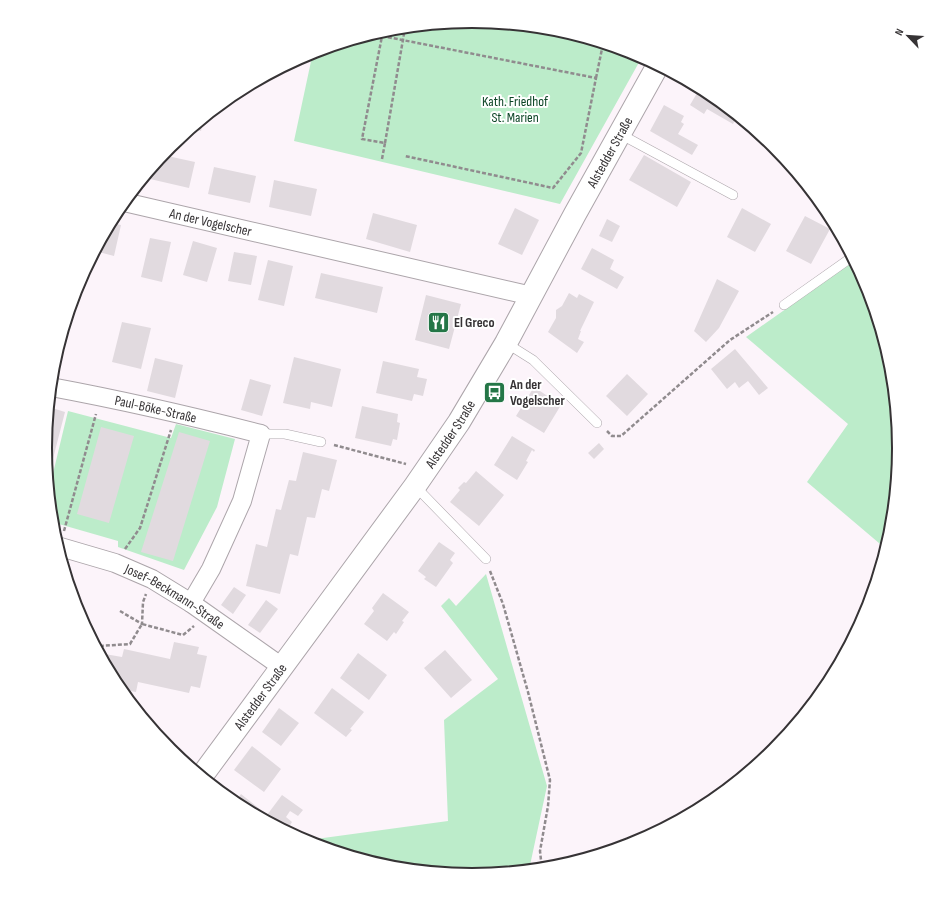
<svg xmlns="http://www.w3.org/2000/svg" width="944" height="897" font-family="'Sofia Sans Condensed',sans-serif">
  <rect width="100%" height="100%" fill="#fcf4fa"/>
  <path fill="#bcecca" d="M472 21 556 29 636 54 642 57 560 204 294 141 313 52 389 29Z
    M854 261 867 285 891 365 899 449 891 532 886 549 807 482 848 424 746 337Z
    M68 411 171 438 176 424 235 439 217 507 184 570 118 547V541L52 522 49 490Z
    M486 574 547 786 529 870 520 871 519 870 513 872 472 876 388 868 309 844 316 839 448 821 444 720 498 679 441 606 449 598 456 606Z"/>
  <path fill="#e1dadf" d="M700 88 710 93 737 116 733 124 707 109 704 114 690 105Z
    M664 105 684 116 681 122 684 124 678 134 698 145 692 155 650 131Z
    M206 117 205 123 203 122 201 131 192 128Z
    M163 155 195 162 189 188 150 179 152 168Z
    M644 155 691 182 677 207 629 180Z
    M214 167 256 176 250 203 208 194Z
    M274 180 317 189 311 216 269 207Z
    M515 208 539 220 522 255 498 244Z
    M742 208 771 224 755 252 727 237Z
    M373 213 417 225 410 252 366 239Z
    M805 216 830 229 811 264 786 251Z
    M607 219 620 226 612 242 599 236Z
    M110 223 121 225 114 256 95 251Z
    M150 238 171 242 162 282 141 277Z
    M193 241 217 248 207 282 183 275Z
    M592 248 614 260 610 269 624 277 617 289 581 269Z
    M234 252 257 256 251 285 228 281Z
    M268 260 293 266 284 306 258 300Z
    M321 273 383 287 377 313 315 298Z
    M717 279 739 291 719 328 706 342 694 331Z
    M569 293 577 298 579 294 594 302 580 331H581L578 339 584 342 577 353 548 332 556 318V310L562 306Z
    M426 295 461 304 449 349 415 340Z
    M122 322 151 328 141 369 112 362Z
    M735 349 768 388 759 395 748 381 739 388 735 382 727 389 711 369Z
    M294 357 341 369 332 407 311 402 310 409 283 403Z
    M155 358 183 365 175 398 147 391Z
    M383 361 419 369 417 377 427 379 423 396 414 394 412 401 376 393Z
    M627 374 648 394 627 416 606 396Z
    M250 379 271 385 262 416 241 410Z
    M534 387 561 405 544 433 516 416Z
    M362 406 398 414 397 422 400 423 397 440 393 439 391 446 355 438Z
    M49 407 65 412 48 478 45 448Z
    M101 427 134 436 109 523 77 514Z
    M179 432 210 441 173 561 141 552Z
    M512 436 535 450 534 452 532 450 526 461 528 462 517 480 494 465Z
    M599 443 604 449 594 459 588 453Z
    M303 452 337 460 329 491 322 489 315 518 307 517 298 556 290 554 280 594 246 586 256 544 267 547 276 509 281 510 289 480 296 481Z
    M476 471 504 495 479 526 450 502 460 490 458 488 464 482 466 483Z
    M439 542 455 553 450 560 453 563 436 587 424 579 426 577 418 571Z
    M234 587 246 595 233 614 221 605Z
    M383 593 409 612 402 621 404 622 396 634 394 632 387 641 364 624 374 611 372 608Z
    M266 600 278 609 260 633 248 625Z
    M174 642 199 647 197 654 207 656 200 688 191 686 189 693 138 682 136 692 119 689 99 653 122 657 124 649 170 659Z
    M445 650 472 680 451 698 424 668Z
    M358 653 387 675 369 700 340 678Z
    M332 688 364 712 350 729 352 730 346 737 314 713Z
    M279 708 299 723 281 746 262 732Z
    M252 746 281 769 264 792 234 770Z
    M241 794 261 810 257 816 234 804Z
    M282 795 303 810 298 816 290 811 286 817 292 822 287 830 267 815Z"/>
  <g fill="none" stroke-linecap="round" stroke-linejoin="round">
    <defs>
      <path id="lane" d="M620 134 733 195
        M784 305 852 257
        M506 343 533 360 597 423
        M261 434H285L321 442
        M415 486 486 559"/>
      <g id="street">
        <path id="s1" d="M124 202 532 296"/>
        <path id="s2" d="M51 387C121 400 191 416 261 434L242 501 211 569 191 603"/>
        <path id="s3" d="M57 546 115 563 152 579 191 603 282 667"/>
      </g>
      <g id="secondary">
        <path id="s4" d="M201 777 415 486 459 422 506 343 575 214 658 65"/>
      </g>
    </defs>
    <use href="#lane" stroke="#aca5aa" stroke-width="10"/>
    <use href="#street" stroke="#aca5aa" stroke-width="20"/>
    <use href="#secondary" stroke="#aca5aa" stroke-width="24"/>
    <path stroke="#908b8e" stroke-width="2.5" stroke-dasharray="4 2" stroke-linecap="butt" d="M382 36 596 78 581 153 553 188 405 156
      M596 78 603 44
      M385 143 405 28
      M382 159 385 143 362 139 383 31
      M607 431 612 436H621L730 340 773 312
      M334 445 406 464
      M64 531 96 414
      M125 549 140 528 171 430
      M490 571 503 604 528 692 550 780 548 806 540 851 542 869
      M120 611 142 624 143 602 146 594
      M94 645 98 646 130 644 142 624 183 635 194 626"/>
    <use href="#lane" stroke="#fff" stroke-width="9"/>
    <use href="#street" stroke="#fff" stroke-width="18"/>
    <use href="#secondary" stroke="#fff" stroke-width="22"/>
  </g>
  <defs>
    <symbol id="restaurant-square" viewBox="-11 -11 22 22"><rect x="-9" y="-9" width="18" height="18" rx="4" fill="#247647" stroke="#fff"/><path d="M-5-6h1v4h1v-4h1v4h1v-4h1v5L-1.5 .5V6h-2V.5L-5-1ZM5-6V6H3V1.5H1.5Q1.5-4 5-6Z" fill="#fff"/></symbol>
    <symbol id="bus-square" viewBox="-11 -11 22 22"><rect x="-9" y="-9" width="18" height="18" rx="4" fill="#247647" stroke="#fff"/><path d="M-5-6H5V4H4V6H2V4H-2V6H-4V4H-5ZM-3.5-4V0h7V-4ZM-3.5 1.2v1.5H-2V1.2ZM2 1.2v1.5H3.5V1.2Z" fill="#fff"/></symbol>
  </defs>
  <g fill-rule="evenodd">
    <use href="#restaurant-square" x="426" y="310" width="25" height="25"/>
    <use href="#bus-square" x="482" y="380" width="25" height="25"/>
  </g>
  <g text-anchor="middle" stroke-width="4" stroke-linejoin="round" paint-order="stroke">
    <g font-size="14" fill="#0b4425" stroke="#fff">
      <text x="515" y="106">Kath. Friedhof<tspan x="515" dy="16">St. Marien</tspan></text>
    </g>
    <g font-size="14" fill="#363335" stroke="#fff">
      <text dy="5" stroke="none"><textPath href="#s4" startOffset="748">Alstedder Straße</textPath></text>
      <text dy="5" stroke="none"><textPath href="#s1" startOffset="89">An der Vogelscher</textPath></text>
      <text dy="5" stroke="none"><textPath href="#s2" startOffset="107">Paul-Böke-Straße</textPath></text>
      <text dy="5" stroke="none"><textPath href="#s4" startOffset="424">Alstedder Straße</textPath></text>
      <text dy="5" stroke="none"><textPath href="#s3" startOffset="129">Josef-Beckmann-Straße</textPath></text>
      <text dy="5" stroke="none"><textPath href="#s4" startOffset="100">Alstedder Straße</textPath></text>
    </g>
    <g font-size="14" font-weight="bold" fill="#363335" stroke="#fff" text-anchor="start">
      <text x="454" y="327">El Greco</text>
      <text x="510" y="389">An der<tspan x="510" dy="16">Vogelscher</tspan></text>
    </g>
  </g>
  <path d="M0 0H944V897H0ZM52 448a420 420 0 1 1 840 0a420 420 0 1 1-840 0Z" fill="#fff" fill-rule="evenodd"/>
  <path fill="none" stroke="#363335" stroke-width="2" d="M52 448a420 420 0 1 1 840 0a420 420 0 1 1-840 0Z"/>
  <g transform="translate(908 36) rotate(295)" stroke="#ffffff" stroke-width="3" paint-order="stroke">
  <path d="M0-3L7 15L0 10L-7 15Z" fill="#363335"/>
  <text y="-6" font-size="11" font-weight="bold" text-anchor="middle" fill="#363335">N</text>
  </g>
</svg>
